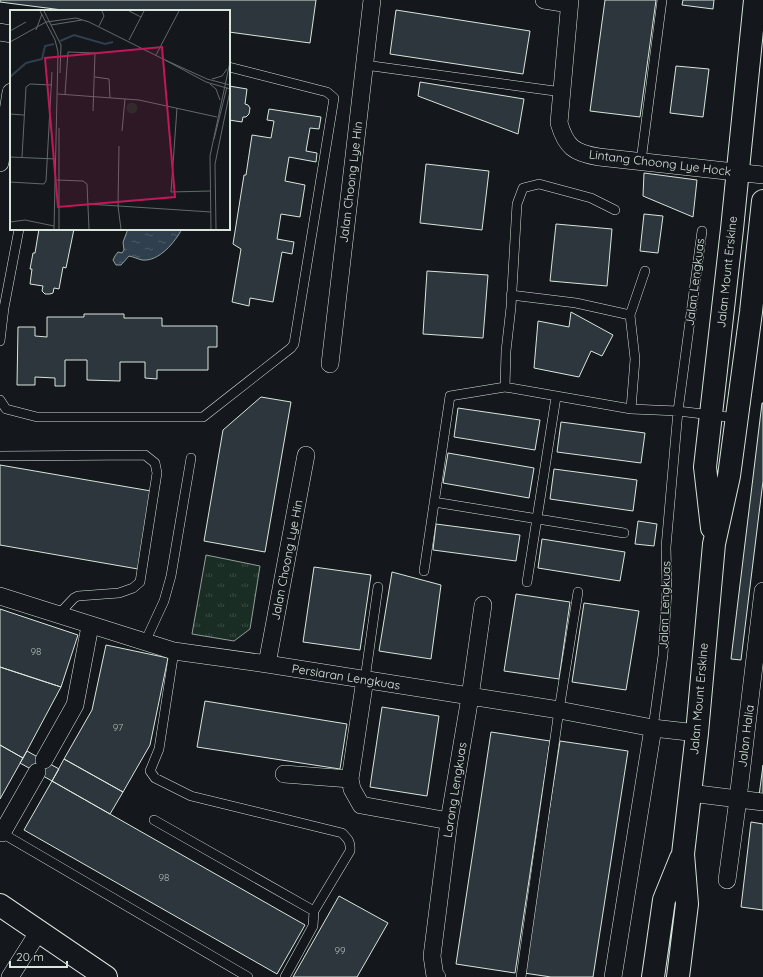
<svg xmlns="http://www.w3.org/2000/svg" width="763" height="977" font-family="Quicksand,sans-serif">
  <defs>
    <pattern id="park-tufts" width="24" height="20" patternUnits="userSpaceOnUse"><rect width="24" height="20" fill="#1a2d24"/><path d="M3 7l-1-3M5 7V3M7 7l1-3M15 17l-1-3M17 17v-4M19 17l1-3" fill="none" stroke="#3b4b43"/></pattern>
    <pattern id="water-ripples" width="26" height="14" patternUnits="userSpaceOnUse"><rect width="26" height="14" fill="#2f3f4d"/><path d="M2 4q2-2 4 0t4 0M15 11q2-2 4 0t4 0" fill="none" stroke="#4c5b66"/></pattern>
  </defs>
  <rect width="100%" height="100%" fill="#14181c"/>
  <path fill="url(#park-tufts)" stroke="#939e99" d="M206 555 260 566 250 629 234 641 192 634Z"/>
  <path fill="url(#water-ripples)" stroke="#939e99" d="M128 229H182C175 242 159 262 142 260 138 259 134 257 129 256L121 265H116L113 260 115 256 118 252 122 253 124 250 123 242Z"/>
  <path fill="#2c363c" stroke="#d8e6dc" d="M0 0H316L310 43 229 32V11H70L0 2Z
    M605 0H656L640 117 590 111Z
    M683 0H714L713 9 682 5Z
    M396 10 530 31 523 74 390 54Z
    M676 66 709 69 703 117 670 113Z
    M420 82 524 99 518 134 418 96Z
    M229 86 247 89 245 104 248 105 250 108 249 114 246 117H243L242 122 229 120Z
    M269 109 321 117 319 129 310 128 306 151 317 153 316 162 289 157 285 181 305 185 300 217 281 214 277 239 294 242 292 254 282 252 273 302 250 298 249 306 232 302 241 249 233 244 244 175H246L252 135 271 138 274 121 267 120Z
    M426 164 489 171 482 230 420 223Z
    M644 173 697 180 693 217 643 196Z
    M644 214 663 216 658 253 640 251Z
    M556 224 612 229 607 286 550 281Z
    M39 229H74L66 268 63 267 59 289 54 288 53 293 50 294H45L42 291 43 286 30 284 32 269H30L33 253H35Z
    M427 271 488 275 483 338 423 334Z
    M571 312 613 335 602 356 591 351 579 377 534 368 538 321 569 327Z
    M84 314H124V318H162V326H217V347H208V370H157V379L145 378V362H120V381L87 380V360H65V386H55V378L35 377V385H17L18 327H35V336L47 337V317H84Z
    M261 397 291 402 265 552 204 541 223 430Z
    M762 403H763V481L741 660 731 659Z
    M458 408 540 420 535 450 454 437Z
    M561 422 645 433 641 463 557 452Z
    M448 453 534 468 529 498 443 483Z
    M0 465 151 491 138 569 0 545Z
    M554 469 637 480 633 511 550 499Z
    M638 521 657 524 654 546 635 544Z
    M436 524 520 535 516 561 433 550Z
    M542 539 625 552 620 581 538 568Z
    M314 567 371 575 360 650 303 642Z
    M392 572 441 585 431 659 379 651Z
    M516 594 570 602 559 679 504 671Z
    M584 603 639 611 626 690 572 682Z
    M0 609 78 635 61 687 0 667Z
    M106 645 168 658 150 745 123 792 64 759 92 710Z
    M0 667 61 687 23 758 0 745Z
    M205 701 347 724 340 769 197 747Z
    M382 707 439 716 427 796 370 787Z
    M491 732 550 741 515 973 456 964Z
    M560 741 628 751 593 977H551L524 973Z
    M0 745 23 758 0 799Z
    M27 751 59 769 52 781 20 763Z
    M64 759 123 792 110 814 52 781Z
    M763 765V796H759Z
    M52 781 305 925 277 974 24 830Z
    M751 822 763 824V910L741 907Z
    M339 896 388 923 357 977H293Z"/>
  <g fill="none" stroke-linecap="round" stroke-linejoin="round">
    <defs>
      <path id="lane" d="M365 65 562 92
        M641 161 662 0
        M511 295 576 303 630 315
        M0 341 4 308 19 229
        M505 387 506 351 511 307 517 204 523 188 539 184 591 198 615 210
        M0 400 6 409 37 417H203L291 348 294 344 334 98 327 92 229 67
        M631 409 635 359 630 315 645 271
        M0 456 145 455 155 463 157 473 140 582 133 588 119 593 78 596 74 598 58 615
        M434 502 624 533
        M424 571 450 396 505 387 631 409 678 411 736 418
        M527 582 556 397
        M145 642 164 601 171 576 191 458
        M174 651 159 749 150 771 155 778 191 796 342 833C348 839 351 842 350 851L314 911 313 926 285 977
        M365 679 378 587
        M653 728 663 655 667 590 666 547 678 411 702 231
        M154 820 314 911
        M0 832 248 977
        M521 977 559 710 578 592"/>
      <path id="street" d="M544 0 569 4
        M570 0 559 123C566 147 574 153 599 157L763 175
        M0 32 11 34
        M0 163 11 92
        M330 364 372 0
        M0 596 174 651 267 664 559 710 653 728 697 733
        M267 664 306 455
        M365 679 350 779 352 789 361 805 449 821
        M44 760 75 705 90 626
        M284 774 350 779
        M690 793 763 802
        M2 833 37 772
        M727 880 738 799 763 591
        M10 977 39 931
        M437 977 435 976 432 956 449 821 470 697 483 605
        M613 977 653 728"/>
      <path id="secondary" d="M712 528 705 467 732 229 755 0
        M0 905 106 977
        M653 977 664 900 681 858
        M678 977 687 904 683 854 697 733 714 544 729 476 751 312 763 201"/>
    </defs>
    <use href="#lane" stroke="#d8e6dc" stroke-width="10"/>
    <use href="#street" stroke="#d8e6dc" stroke-width="18"/>
    <use href="#secondary" stroke="#d8e6dc" stroke-width="24"/>
    <use href="#lane" stroke="#14181c" stroke-width="9"/>
    <use href="#street" stroke="#14181c" stroke-width="17"/>
    <use href="#secondary" stroke="#14181c" stroke-width="22"/>
  </g>
  <g text-anchor="middle" stroke-width="3" stroke-linejoin="round" paint-order="stroke">
    <g font-size="10" fill="#adbab4">
      <text x="36" y="655">98</text>
      <text x="118" y="731">97</text>
      <text x="164" y="881">98</text>
      <text x="340" y="954">99</text>
    </g>
    <g font-size="12" fill="#d8e6dc" stroke="#14181c">
      <text transform="translate(660 163) rotate(7)" y="4">Lintang Choong Lye Hock</text>
      <text transform="translate(351 182) rotate(-83)" y="4">Jalan Choong Lye Hin</text>
      <text transform="translate(727 272) rotate(-84)" y="4">Jalan Mount Erskine</text>
      <text transform="translate(695 282) rotate(-83)" y="4">Jalan Lengkuas</text>
      <text transform="translate(287 560) rotate(-79)" y="4">Jalan Choong Lye Hin</text>
      <text transform="translate(665 605) rotate(-88)" y="4">Jalan Lengkuas</text>
      <text transform="translate(346 677) rotate(9)" y="4">Persiaran Lengkuas</text>
      <text transform="translate(699 699) rotate(-85)" y="4">Jalan Mount Erskine</text>
      <text transform="translate(746 736) rotate(-83)" y="4">Jalan Halia</text>
      <text transform="translate(455 790) rotate(-81)" y="4">Lorong Lengkuas</text>
    </g>
  </g>
  <g transform="translate(10 10)">
    <rect width="220" height="220" fill="#14181c"/>
    <path d="M116.5 98a5.5 5.5 0 1 1 11 0a5.5 5.5 0 1 1-11 0Z" fill="#1a2d24"/>
    <path fill="none" stroke="#2f3f4d" stroke-width="2" d="M50 31 64 25 95 34 103 32M0 67 16 53 32 49 35 36 44 34"/>
    <path fill="none" stroke="#626a69" stroke-width="1" d="M30 1 45 30 48 42 44 219M34 1 51 35 50 63M119 1 131 7 134 1M36 12 66 8 79 12 153 49 197 69 220 75M41 15 72 10M89 16 94 6 92 1M26 20 32 4M0 21 16 12M119 30 131 7M0 32 36 12M146 45 169 1M155 50 196 72 220 79M85 67 99 69 100 88M202 69 212 66 217 59M200 74 206 79 210 90M48 84 129 90 207 107M55 84 58 42 85 43 83 101M167 98 161 182 200 181M0 104 14 105M112 121 115 89M204 129 217 77M109 136 108 196 111 219M0 147 46 149M12 147 16 77 20 74 42 75M47 170 73 171 77 174 79 219M0 172 34 174 36 171 42 62M78 194 201 202M0 212 15 210 44 216M49 219V118M201 219 200 146 220 52M206 219 205 154 220 81"/>
    <path fill="#c2185b" fill-opacity="0.15" stroke="#c2185b" stroke-width="2" d="M152 37 165 187 48 197 35 48Z"/>
    <rect width="220" height="220" fill="none" stroke="#d8e6dc" stroke-width="2"/>
  </g>
  <path d="M10 961v6h57v-6" fill="none" stroke="#d8e6dc" stroke-width="2"/>
  <text x="16" y="961" font-size="12" fill="#d8e6dc" stroke="#14181c" stroke-width="3" paint-order="stroke">20 m</text>
</svg>
